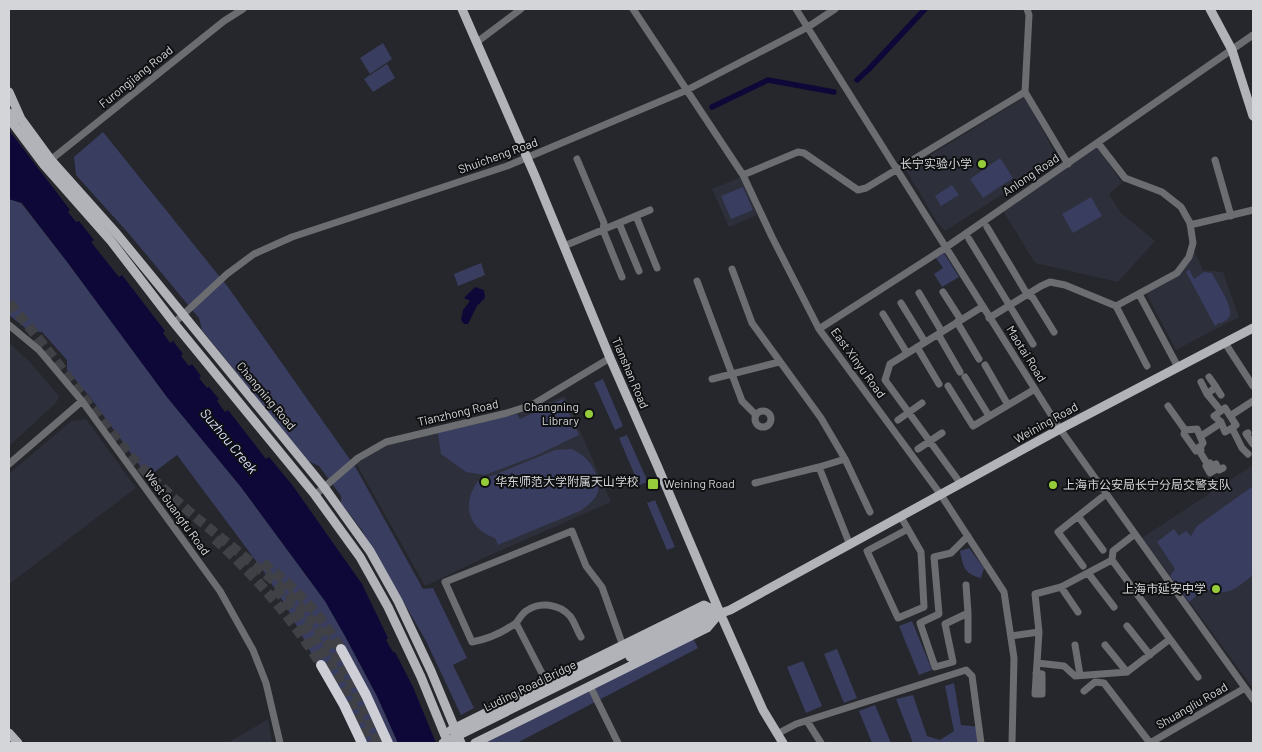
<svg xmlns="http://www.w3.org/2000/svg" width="1262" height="752" font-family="Barlow,'Noto Sans SC',sans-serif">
  <rect width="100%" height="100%" fill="#26272c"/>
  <path fill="#2d2f3a" d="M1025 97 1058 159 945 231 937 222 906 170Z
    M1097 146 1122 183 1109 194 1121 213 1155 241 1118 282 1035 263 1003 211Z
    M741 177 757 215 729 227 712 189Z
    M1194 250 1203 270 1223 272 1239 317 1176 350 1146 293 1172 279Z
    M9 343 29 361 59 396 56 403 9 446Z
    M565 396 611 502 488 556 425 586 356 463 383 445 517 414Z
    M86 419 136 488 9 584V474L71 421Z
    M1253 465V688L1142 538Z
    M268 719 272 743H228Z"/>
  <path fill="#393d5f" d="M383 43 392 59 370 74 360 58Z
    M387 64 395 78 373 92 364 79Z
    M103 132 228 287 356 468 423 589 433 588 467 658 453 665 474 708 461 715 426 641 361 529 341 503V496L319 466 308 461 202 330 199 318 130 235 76 175 74 157Z
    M1000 158 1013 178 983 198 970 179Z
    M952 185 959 195 941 206 935 196Z
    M743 187 753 210 731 219 721 196Z
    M1091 197 1102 216 1073 233 1062 214Z
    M9 199 21 203 68 263 167 397 241 487 325 601 345 636 377 696 398 743H359L286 606 262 569 177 455 148 477 90 397 67 370V360L42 332 29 331 9 315Z
    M944 253 959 277 942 287 934 274 943 268 936 258Z
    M481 263 485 275 458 286 454 274Z
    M1189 269 1194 279 1204 272 1212 273C1216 282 1233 306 1230 315 1229 319 1225 321 1221 323H1217L1218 324 1215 326 1186 272Z
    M603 379 623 426 615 430 594 383Z
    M563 399 579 435 535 456 485 475 466 472 441 454 438 433 517 414 520 419Z
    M627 435 648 482 639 485 619 438Z
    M572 449C582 454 588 459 593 468 604 488 599 498 580 511L498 545 495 538C468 529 462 505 477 482L555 450Z
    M1253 486V575C1235 589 1229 597 1205 589L1189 602 1170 576 1175 569 1157 542 1174 529 1179 536 1186 531 1191 536 1197 526Z
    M655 500 675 547 667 550 647 503Z
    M969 548 984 568 981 578C964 574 963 566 960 551Z
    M912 621 932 670 919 675 899 626Z
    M693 638 698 648 517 743H484Z
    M837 649 857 698 844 703 824 654Z
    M803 661 822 706 806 713 787 667Z
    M954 683 961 725 981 727 984 743H913L896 699 913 695 927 736 940 740 954 731 945 686Z
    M875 705 891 743H872L859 711Z"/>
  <path fill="#0d0838" d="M9 130 70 210 68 212 76 222 79 221 94 240 91 242 119 277 122 275 165 331 163 333 170 343 173 341 183 354 181 356 189 366 192 364 201 376 199 378 207 388 209 387 219 399 217 401 225 412 228 410 266 459 269 457 293 486 362 584 388 638 386 640 393 652H395L413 687 436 743H398L377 696 345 636 325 601 241 487 167 397 68 263 22 203 9 199Z
    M475 287 484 290 485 298 477 306 468 324H464L461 320 463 310 470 301 464 298Z"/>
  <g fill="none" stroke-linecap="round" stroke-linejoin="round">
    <path stroke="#0d0838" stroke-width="5.5" d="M857 80 869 69 925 9
      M712 107 768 80 834 92"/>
    <path stroke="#404146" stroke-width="10" stroke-dasharray="10 5" stroke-linecap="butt" d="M9 303C52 352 87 406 130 455 174 504 229 543 279 585 328 631 353 683 379 743
      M215 539C255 576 293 619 321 665
      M263 563C296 588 320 614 341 649
      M275 589C318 633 346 688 369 743"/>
    <path stroke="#6c6d70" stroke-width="7" d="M633 9 743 175 772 237 819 329 941 495 1004 592 1014 658 1012 743
      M796 9 1060 429 1253 699
      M1027 9 1029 15 1025 92 1068 164
      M477 42 521 9
      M577 159 604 223 603 230 622 277
      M1215 160 1231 216
      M48 162 224 21 243 9
      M743 175 798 152 804 153 858 190 866 188 1025 92
      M636 216 657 268
      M619 223 639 271
      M1190 225 1253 210
      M987 227 1027 294 1033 298 1054 332
      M969 239 1033 344
      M564 246 650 210
      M732 269 752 323 821 418 845 459
      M697 281 742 401 756 415
      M943 292 961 320
      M919 293 942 332
      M1139 294 1178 367
      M901 303 925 342
      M1116 306 1147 366
      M883 314 907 353
      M989 318 1041 286 1050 282 1065 285 1116 306 1177 273 1189 257 1193 243 1190 223 1181 207 1162 192 1125 178 1098 143
      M957 322 979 359
      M174 323 227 274 254 254 292 237 507 166 687 90 808 27 835 9
      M9 325 39 350 82 401 220 591 253 650 266 683 280 743
      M819 329 945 248 1253 35
      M938 334 960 372
      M1225 343 1253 386
      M917 347 939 384
      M985 365 1008 405
      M965 377 989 416
      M1209 377 1216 387
      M712 379 779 362
      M1201 382 1207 394 1221 411
      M948 386 973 426 1035 389
      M1207 394 1216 387 1221 395
      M1168 406 1185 430
      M755 419a8 8 0 1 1 16 0a8 8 0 1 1-16 0Z
      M1230 416 1253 401
      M898 420 922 403
      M1232 428 1236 425 1225 408 1214 416 1221 422 1225 432 1232 428 1242 448 1248 454
      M1248 433 1246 434 1253 444
      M1201 436 1221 423
      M1199 447 1201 450 1200 452 1208 465
      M918 449 942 433
      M1196 451 1184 434 1185 430 1197 429 1203 443 1200 448
      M9 464 82 401
      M1212 466 1210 463 1206 466 1210 473 1215 470 1212 466 1216 464 1219 470 1223 468
      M755 483 819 467
      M961 484 885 380 890 364 982 307
      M315 495 358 458 386 442 507 413 532 405 610 358
      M1078 516 1103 550
      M901 517 921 552 924 607 898 618 867 551 908 529
      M850 545 819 467 845 459 870 512
      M1112 560 1113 551 1135 534
      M1083 566 1058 532 1106 494
      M1088 573 1114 607
      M966 585 968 613 945 624 953 662 935 667 920 623 939 614 934 557 951 553 968 536
      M1061 587 1078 612
      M516 623C519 619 522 614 526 611 540 601 559 604 570 616 574 621 577 630 581 637
      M1127 626 1150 655
      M1011 636 1039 632 1035 694H1042V674L1036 673
      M1170 639 1198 677
      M968 640V613
      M1075 645 1080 675
      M1105 645 1127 672
      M1037 663 1064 666 1075 676 1127 672 1170 639 1112 560 1061 587 1035 594 1039 632
      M547 683 516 623C502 633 489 639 472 642L445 582 572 531 586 566 602 587 623 646
      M590 686 618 743
      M1084 691 1095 682 1104 683 1150 743
      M807 721 821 743
      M777 734 796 724 966 670 972 676 981 743
      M1150 743 1245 688"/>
    <path stroke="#b1b3b9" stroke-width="9" d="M462 9 535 176 610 358 657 465 720 613 763 710 783 743
      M1210 9 1232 50 1253 116
      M9 92 21 119 51 160 117 234 324 487 370 551 398 601 431 671 461 743
      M9 113 14 125 44 165 111 241 174 323 315 495 360 557 388 607 421 677 448 743
      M627 652 707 612 717 613
      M630 657 710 617 730 610 1060 429 1253 328
      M451 730 704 605 720 613
      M9 733 18 743
      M475 743 707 628 718 615"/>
    <path stroke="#cdced6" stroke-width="10" d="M341 649 366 695 388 743
      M321 665 344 705 362 743"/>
    <path stroke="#b1b3b9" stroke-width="9" d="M443 743 627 652"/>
  </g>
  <g fill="#96cc3a" stroke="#0f1012" stroke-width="2">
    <circle cx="982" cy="164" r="5"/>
    <circle cx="589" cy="414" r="5"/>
    <circle cx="485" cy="482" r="5"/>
    <rect x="647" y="478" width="12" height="12" rx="2.5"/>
    <circle cx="1053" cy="485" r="5"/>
    <circle cx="1216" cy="589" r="5"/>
  </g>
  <g text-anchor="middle" stroke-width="4" stroke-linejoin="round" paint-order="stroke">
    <g font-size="12" fill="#d4d5d8" stroke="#0f1012">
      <text transform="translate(136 77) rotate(-39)" y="4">Furongjiang Road</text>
      <text transform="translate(498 156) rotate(-20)" y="4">Shuicheng Road</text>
      <text transform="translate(1031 175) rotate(-34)" y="4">Anlong Road</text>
      <text transform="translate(1026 354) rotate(58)" y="4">Maotai Road</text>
      <text transform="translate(858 363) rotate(54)" y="4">East Xinyu Road</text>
      <text transform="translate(630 373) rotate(67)" y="4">Tianshan Road</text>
      <text transform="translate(266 396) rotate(50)" y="4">Changning Road</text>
      <text transform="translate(458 413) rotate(-13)" y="4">Tianzhong Road</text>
      <text transform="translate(1046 423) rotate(-29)" y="4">Weining Road</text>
      <text transform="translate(177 513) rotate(54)" y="4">West Guangfu Road</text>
      <text transform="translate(530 686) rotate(-26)" y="4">Luding Road Bridge</text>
      <text transform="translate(1192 706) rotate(-30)" y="4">Shuangliu Road</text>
    </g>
    <g font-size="12" fill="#d4d5d8" stroke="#0f1012" text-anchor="end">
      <text x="972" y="168">长宁实验小学</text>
      <text x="579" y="411">Changning<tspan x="579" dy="14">Library</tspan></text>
      <text x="495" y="486" text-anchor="start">华东师范大学附属天山学校</text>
      <text x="664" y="488" text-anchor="start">Weining Road</text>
      <text x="1063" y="489" text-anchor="start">上海市公安局长宁分局交警支队</text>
      <text x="1206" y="593">上海市延安中学</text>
    </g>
    <g font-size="14" font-style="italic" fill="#d7ddff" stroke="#0f1012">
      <text transform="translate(229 441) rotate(50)" y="5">Suzhou Creek</text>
    </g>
  </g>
  <rect width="1262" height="752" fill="none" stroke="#d4d5d8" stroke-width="20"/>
</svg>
